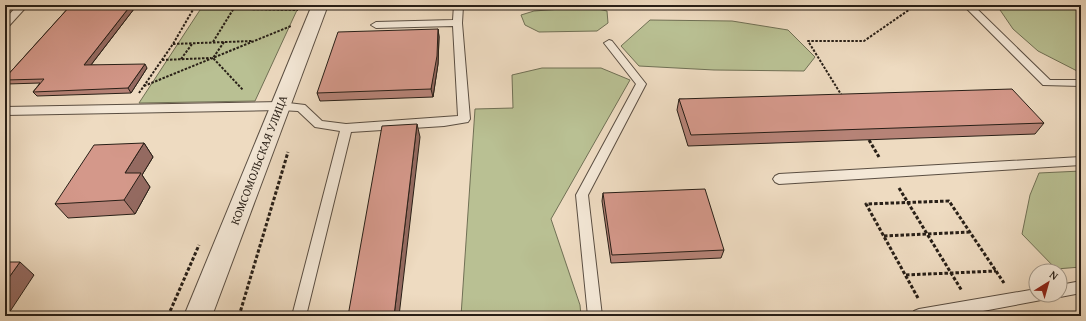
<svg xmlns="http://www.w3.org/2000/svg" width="1086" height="321" font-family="'Gentium Book Plus',serif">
  <rect width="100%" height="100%" fill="#eedbc1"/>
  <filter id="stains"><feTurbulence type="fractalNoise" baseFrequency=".005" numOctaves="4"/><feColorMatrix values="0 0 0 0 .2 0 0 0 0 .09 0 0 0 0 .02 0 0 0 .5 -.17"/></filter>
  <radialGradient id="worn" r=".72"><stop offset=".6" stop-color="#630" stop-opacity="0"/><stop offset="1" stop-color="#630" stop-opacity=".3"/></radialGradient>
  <path fill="#b9c093" stroke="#707055" d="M999 5H1081V73L1038 51 1013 29 998 7Z
    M589 7 607 11 608 23 597 31 539 32 525 25 521 15 534 11Z
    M200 10H297L255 101 139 103Z
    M650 20 732 21 788 30 815 57 804 71 714 70 639 66 621 46Z
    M542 68H601L630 80 551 219 580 305 581 316H461L475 109 513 108 512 75Z
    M1081 171V267L1056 269 1022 234 1030 195 1039 173Z"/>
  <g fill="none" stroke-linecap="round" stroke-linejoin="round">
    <defs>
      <path id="service" d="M18 5H28L8 27 5 28V19Z
        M454 5 463 6 462 23 470 119 468 122 444 126 351 132 306 316H292L340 131 315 127 298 111 280 110 5 115V107L280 102 305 105 322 121 346 124 458 116 453 26 376 28 371 25 376 22 453 20Z
        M963 5H973L1050 80H1081V86L1043 85Z
        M609 40 612 41 646 84 588 195 602 316H588L576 195 636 84 604 43Z
        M1081 157V165L779 184 775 182 773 179 775 176 779 174Z
        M1081 281V293L1060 297 1055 295H1060V285Z
        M1036 289V295H1043L1041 300 1036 301 956 316H912L914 311 919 309Z"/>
      <path id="minor" d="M312 5H328L212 316H184Z"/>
    </defs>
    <use href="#service" stroke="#5a4e42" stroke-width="2"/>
    <use href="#minor" stroke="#5a4e42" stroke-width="2"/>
    <path stroke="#281f17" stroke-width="2" stroke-dasharray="2.5 1.5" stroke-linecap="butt" d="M473 5H491
      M339 9 442 6
      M213 42 234 8
      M224 42 213 58 243 90
      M173 44 252 41
      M181 59 192 44
      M162 60 211 58
      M144 86 291 26
      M139 93 173 44 194 8 298 10
      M842 96 808 41H864L916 5"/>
    <path stroke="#281f17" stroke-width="3" stroke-dasharray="3.5 2" stroke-linecap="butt" d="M869 140 879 157
      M899 188 962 291
      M884 236 970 232
      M906 275 996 271
      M918 298 866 204 949 201 1004 283
      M168 316 199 245
      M239 316 288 152"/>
    <use href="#service" fill="#f4e8d7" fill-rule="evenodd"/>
    <use href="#minor" fill="#f4e8d7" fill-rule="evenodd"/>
  </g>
  <path fill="#b68377" stroke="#281f17" d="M71 5H137L91 65 147 68 131 93 37 96 33 92 40 83 7 84 5 81V78Z
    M438 29 439 37 438 64 433 97 320 101 317 93Z
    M679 99 1044 123 1035 134 688 146 677 110Z
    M144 143 153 157 142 175 150 187 135 214 68 218 55 204Z
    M603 193 724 250 721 258 611 263 602 201Z"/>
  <path fill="#946a61" stroke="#281f17" d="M131 5H137L87 70 84 65Z
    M438 29 439 37 438 64 433 97 431 89Z
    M145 64 147 68 131 93 128 88Z
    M417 124 420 137 399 316H394Z
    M144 143 153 157 142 175 150 187 135 214 124 200 125 173Z
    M20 262 34 275 7 316H5V283Z"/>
  <path fill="#d4988a" stroke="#281f17" d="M71 5H131L84 65 145 64 128 88 33 92 44 79 5 80V78Z
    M438 29 437 56 431 89 317 93 338 32Z
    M1012 89 1044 123 691 135 679 99Z
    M417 124 394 316H348L382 126Z
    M144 143 125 173H141L124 200 55 204 94 145Z
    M705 189 724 250 612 255 603 193Z
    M5 262H20L5 283Z"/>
  <g text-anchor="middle" stroke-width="3.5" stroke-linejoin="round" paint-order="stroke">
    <g font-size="12" fill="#281f17" stroke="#f4e8d7">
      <text transform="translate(259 160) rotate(-69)" y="4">КОМСОМОЛЬСКАЯ УЛИЦА</text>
    </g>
  </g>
  <rect width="1086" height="321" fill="none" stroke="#eedbc1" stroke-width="20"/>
  <rect x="6" y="6" width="1074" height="309" fill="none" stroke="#281f17" stroke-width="2"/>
  <rect x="10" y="10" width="1066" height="301" fill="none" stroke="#281f17"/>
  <g transform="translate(1048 283) rotate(37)"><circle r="19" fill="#f4e8d7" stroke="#a2988a"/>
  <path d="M0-3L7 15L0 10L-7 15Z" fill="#8f2418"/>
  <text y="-6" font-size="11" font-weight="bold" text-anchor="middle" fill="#281f17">N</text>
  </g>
  <rect width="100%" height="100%" filter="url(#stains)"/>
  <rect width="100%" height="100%" fill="url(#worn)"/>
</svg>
